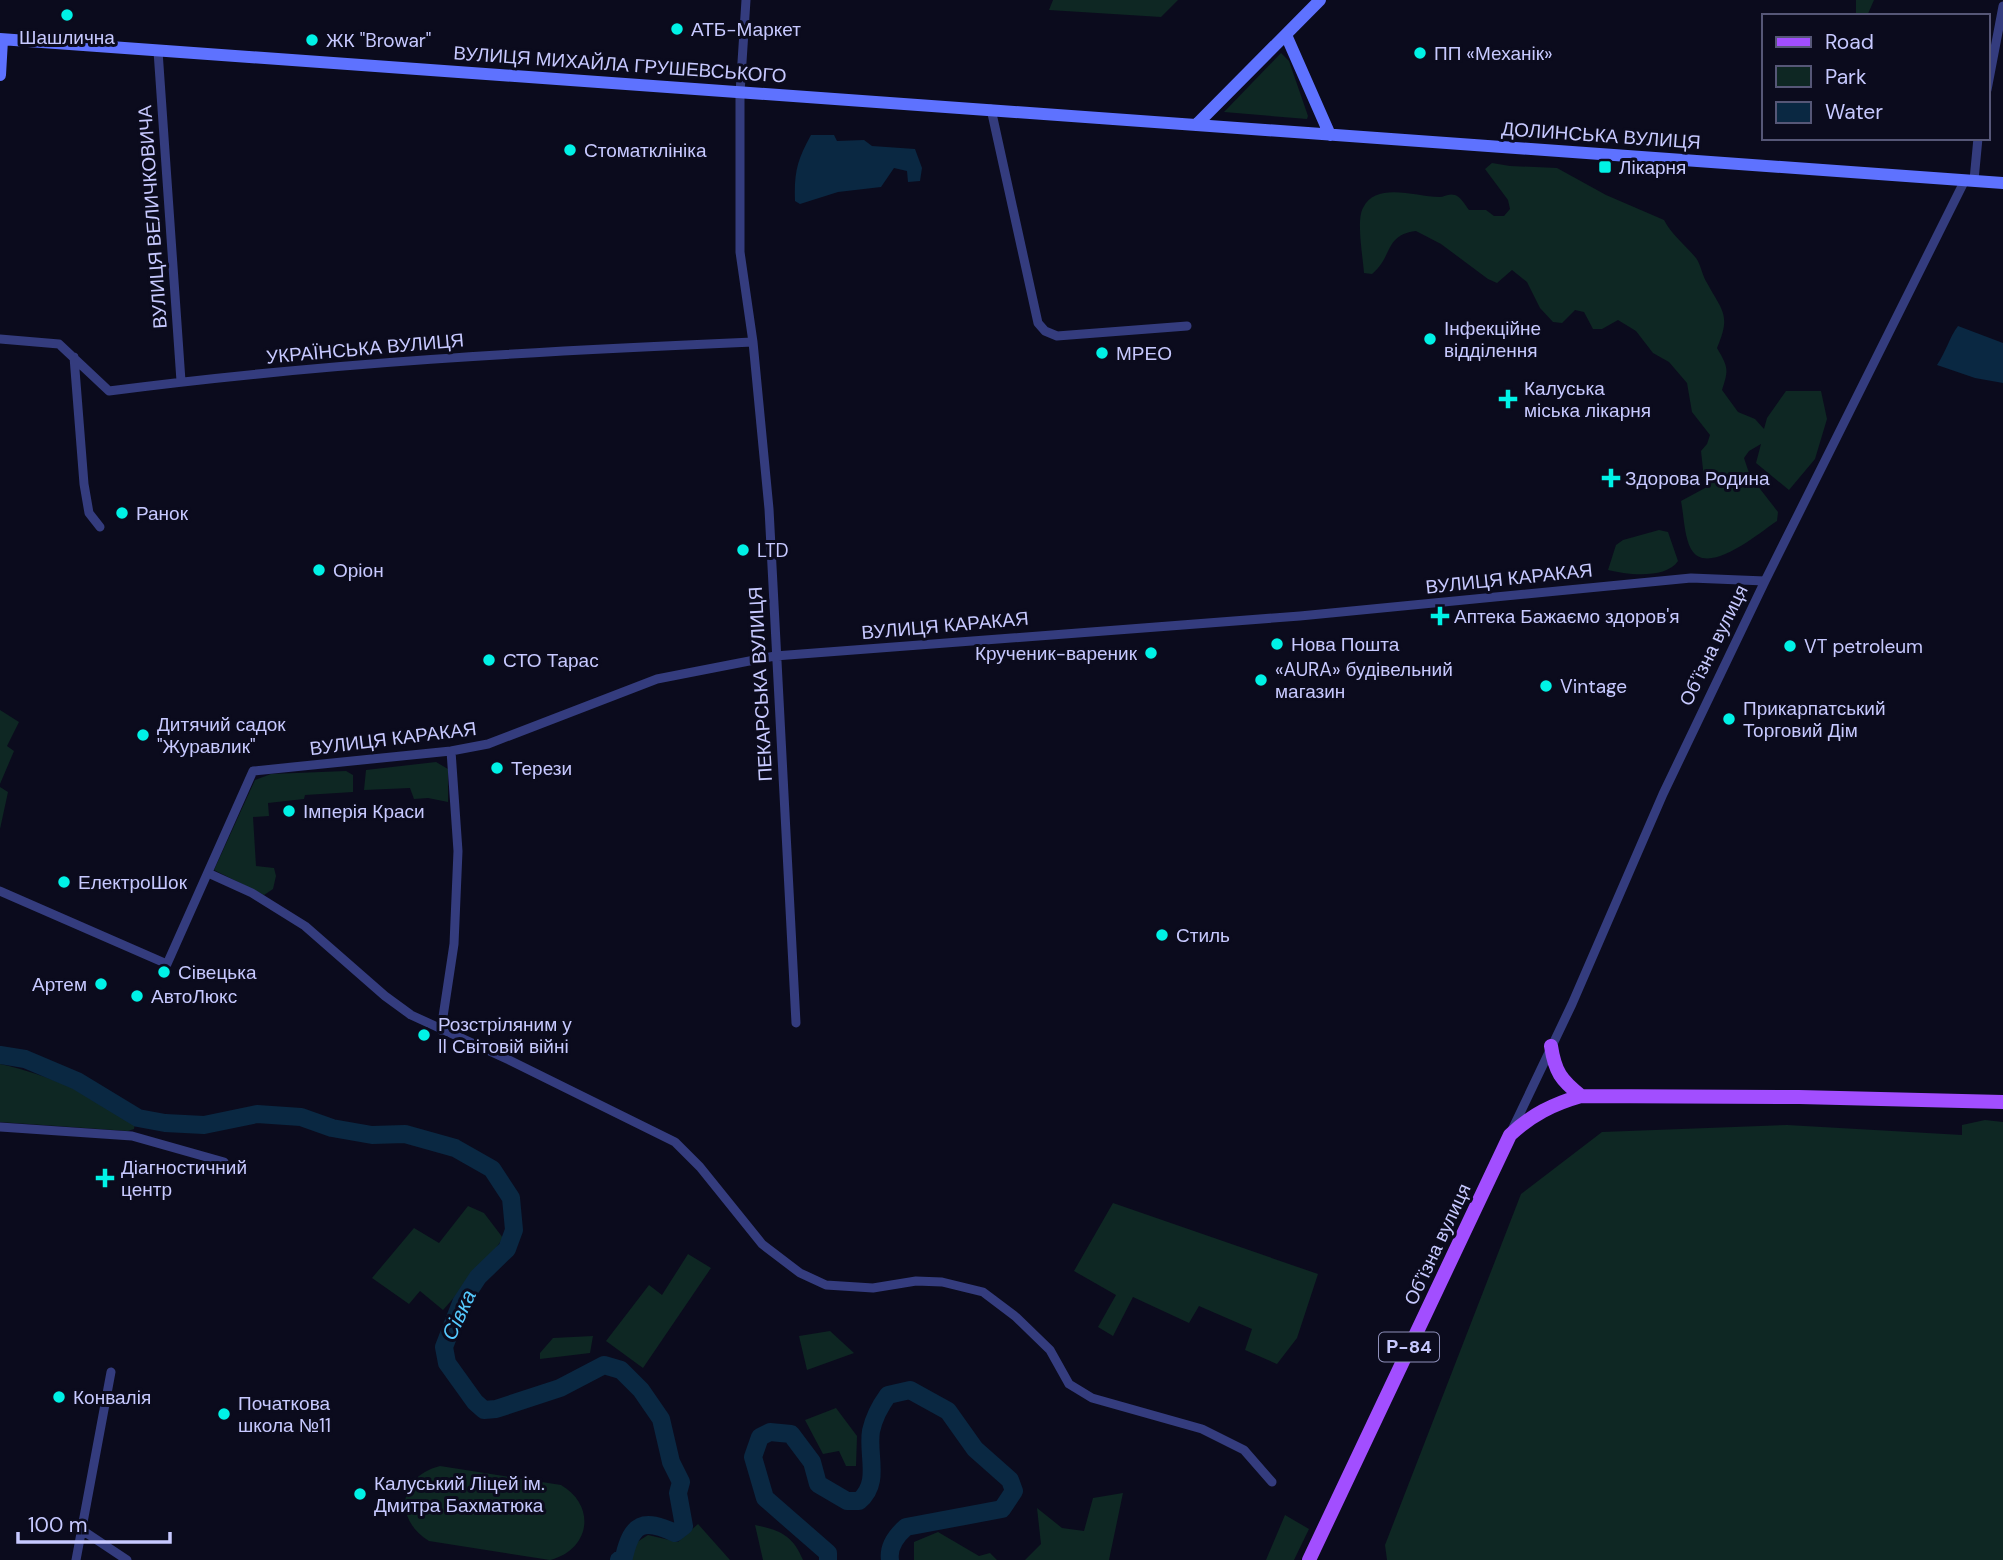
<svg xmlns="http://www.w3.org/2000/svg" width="2003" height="1560" font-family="'DM Sans',sans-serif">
  <rect width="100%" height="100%" fill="#0b0b1d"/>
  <path fill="#0e2723" d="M1053 0H1178L1161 17 1049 10Z
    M1856 0H1874L1867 16H1856Z
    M1281 53 1289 61 1308 116 1307 119 1224 112Z
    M1492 163 1510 166 1557 168 1606 195 1664 220C1672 235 1685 245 1696 258 1701 265 1702 275 1707 283 1723 312 1731 315 1717 348 1728 367 1729 369 1722 390L1738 412 1755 419 1764 429 1767 418 1786 391H1821L1827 419 1815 459 1789 490 1756 463 1761 444 1749 451 1744 458 1750 476 1778 512 1777 521C1760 532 1707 578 1691 549 1684 536 1684 516 1681 501L1705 488 1701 451 1707 444 1710 435 1692 412 1687 383 1669 362 1653 353 1636 331 1618 320 1602 329H1593L1584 312 1575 310 1562 323 1553 322 1540 308 1527 282 1512 270 1497 283 1488 279 1441 244 1416 231C1384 235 1393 257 1372 274L1364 273C1363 258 1356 220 1363 208 1376 181 1416 197 1439 197 1445 197 1448 193 1455 195 1461 197 1465 205 1469 210H1486L1494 216H1504L1510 209 1508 200 1485 169Z
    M1659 530 1668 532 1678 561C1666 579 1628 575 1608 570L1616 545 1623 540Z
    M0 710 19 722 7 746 14 751 0 784Z
    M436 762 448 769V802L428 798 414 799 410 788 364 790 366 770Z
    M346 771 353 775V792L305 795 304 799 268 803 269 816 253 817 256 866 274 868 276 876 273 889 264 895 214 870 255 780 271 774Z
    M0 787 8 792 0 829Z
    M0 1064C53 1076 89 1094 135 1122L134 1129 128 1131 0 1122Z
    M1985 1120 2003 1122V1560H1387L1385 1545 1521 1194 1602 1132 1787 1125 1962 1135V1125Z
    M1113 1203 1318 1274 1297 1338 1277 1364 1245 1350 1252 1329 1199 1306 1189 1323 1133 1297 1113 1336 1098 1327 1116 1295 1074 1271Z
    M468 1206 484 1213 503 1238 489 1258 443 1310 420 1291 409 1304 372 1278 414 1228 439 1243Z
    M688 1254 711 1268 643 1368 606 1341 649 1285 662 1295Z
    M830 1331 854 1353 807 1370 799 1336Z
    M593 1336 590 1353 540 1359V1353L553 1338Z
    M836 1408 857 1436 856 1466H846L839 1451 823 1454 805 1420Z
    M440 1466 561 1485C597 1506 590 1550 550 1560L429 1541C393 1519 399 1476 440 1466Z
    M1123 1493 1109 1560H1025L1041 1544 1037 1508 1062 1528 1084 1531 1093 1498Z
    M1285 1515 1309 1529 1294 1560H1266Z
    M698 1524 730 1560H625L631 1546 648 1535 678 1542Z
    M755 1525C781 1530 793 1536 803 1560H763Z
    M938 1532 979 1556 990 1553 997 1560H914V1542Z"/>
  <path fill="#0a2842" d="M811 135H834L837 141 864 140 872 146 915 149 922 168 920 181 908 182 907 171 894 168 881 187 838 192 800 204 795 201C794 173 797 160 811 135Z
    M1958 326 2003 343V383L1975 378 1937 365C1946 352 1949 338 1958 326Z"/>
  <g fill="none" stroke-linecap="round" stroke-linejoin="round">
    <path stroke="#0a2842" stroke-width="18" d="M0 1055 25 1059 77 1081 138 1118 165 1123 204 1125 257 1114 301 1117 332 1128 372 1135 405 1134 455 1148 492 1169 511 1198 514 1230 507 1249 478 1277 461 1303 444 1347 447 1363 475 1402 484 1410 496 1409 560 1388 604 1365 621 1370 641 1390 661 1419 671 1462 681 1482 678 1493 684 1526 675 1533C643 1518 632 1523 624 1557L619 1560
      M828 1560V1553L765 1498 753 1457 760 1437 770 1432 791 1434 812 1462 818 1484 847 1501H859C881 1483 867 1455 871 1431 874 1417 880 1406 888 1395L910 1390 948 1411 975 1449 1010 1480 1014 1491 1002 1509 906 1527C897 1535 888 1547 890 1560"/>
    <path stroke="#343c7e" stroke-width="9" d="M746 0 740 93V252L753 342 769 509 796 1023
      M158 51 181 381
      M1987 90 2003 6
      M991 109 1038 323 1045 331 1057 336 1187 326
      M1974 180 1978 138
      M0 339 59 344 109 391C323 363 538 351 753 342
      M74 357 84 484 89 513 100 527
      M208 873 252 893 305 926 385 996 411 1015 509 1060 675 1142 700 1167 762 1244 800 1273 826 1285 873 1288 916 1281 942 1282 983 1292 1016 1317 1050 1350 1069 1384 1092 1398 1202 1429 1244 1450 1272 1482
      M0 891 167 964 253 771 451 751 488 744 657 679 775 656 1300 616 1691 578 1765 581
      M441 1030 454 944 458 851 451 751
      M0 1127 132 1136 224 1162
      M1512 1130 1572 1004 1663 794 1765 581 1965 180
      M82 1530 127 1560
      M76 1560 111 1372"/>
    <path stroke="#5e72ff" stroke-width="12" d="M1286 35 1330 135
      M0 39 2003 183
      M0 75 2 40
      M1196 125 1320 0"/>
    <path stroke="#a24eff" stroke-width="14" d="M1551 1046C1555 1072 1561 1080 1581 1096
      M1309 1560 1510 1135C1531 1115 1553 1104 1581 1096L1799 1097 2003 1102"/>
  </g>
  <g fill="#00f2e6" stroke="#0b0b1d" stroke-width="2.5">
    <circle cx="67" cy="15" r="7"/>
    <circle cx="677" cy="29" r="7"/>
    <circle cx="312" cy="40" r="7"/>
    <circle cx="1420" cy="53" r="7"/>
    <circle cx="570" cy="150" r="7"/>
    <rect x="1598" y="160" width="14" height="14" rx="3.5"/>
    <circle cx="1430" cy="339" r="7"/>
    <circle cx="1102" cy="353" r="7"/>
    <path d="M1504.5 388.5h7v7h7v7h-7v7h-7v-7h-7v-7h7z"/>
    <path d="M1607.5 467.5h7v7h7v7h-7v7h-7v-7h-7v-7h7z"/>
    <circle cx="122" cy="513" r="7"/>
    <circle cx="743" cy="550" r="7"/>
    <circle cx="319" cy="570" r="7"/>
    <path d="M1436.5 605.5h7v7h7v7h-7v7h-7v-7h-7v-7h7z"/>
    <circle cx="1277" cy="644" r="7"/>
    <circle cx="1790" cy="646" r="7"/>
    <circle cx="1151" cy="653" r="7"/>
    <circle cx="489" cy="660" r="7"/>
    <circle cx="1261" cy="680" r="7"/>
    <circle cx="1546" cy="686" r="7"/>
    <circle cx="1729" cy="719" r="7"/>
    <circle cx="143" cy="735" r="7"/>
    <circle cx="497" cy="768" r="7"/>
    <circle cx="289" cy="811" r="7"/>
    <circle cx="64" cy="882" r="7"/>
    <circle cx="1162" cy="935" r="7"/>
    <circle cx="164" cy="972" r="7"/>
    <circle cx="101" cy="984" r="7"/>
    <circle cx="137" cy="996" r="7"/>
    <circle cx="424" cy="1035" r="7"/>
    <path d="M101.5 1167.5h7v7h7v7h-7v7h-7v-7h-7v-7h7z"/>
    <circle cx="59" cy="1397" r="7"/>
    <circle cx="224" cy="1414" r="7"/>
    <circle cx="360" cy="1494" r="7"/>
  </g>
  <g text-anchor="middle" stroke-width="6" stroke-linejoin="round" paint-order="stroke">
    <rect fill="#0b0b1d" stroke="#8f90bb" stroke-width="2" x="1379" y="1332.5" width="60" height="29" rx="5"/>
    <g font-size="18" font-weight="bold" fill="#c7c9ff">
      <text x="1409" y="1353">Р-84</text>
    </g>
    <g font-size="19" fill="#c7c9ff" stroke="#0b0b1d" text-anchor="start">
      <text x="691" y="36">АТБ-Маркет</text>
      <text x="67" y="44" text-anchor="middle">Шашлична</text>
      <text x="326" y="47">ЖК "Browar"</text>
      <text x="1434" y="60">ПП «Механік»</text>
      <text x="584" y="157">Стоматклініка</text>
      <text x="1619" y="174">Лікарня</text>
      <text x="1444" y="335">Інфекційне<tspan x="1444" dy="22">відділення</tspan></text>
      <text x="1116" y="360">МРЕО</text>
      <text x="1524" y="395">Калуська<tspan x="1524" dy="22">міська лікарня</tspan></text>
      <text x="1625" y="485">Здорова Родина</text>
      <text x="136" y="520">Ранок</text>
      <text x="757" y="557">LTD</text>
      <text x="333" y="577">Оріон</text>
      <text x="1454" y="623">Аптека Бажаємо здоров'я</text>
      <text x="1291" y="651">Нова Пошта</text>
      <text x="1804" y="653">VT petroleum</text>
      <text x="1137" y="660" text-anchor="end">Крученик-вареник</text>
      <text x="503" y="667">СТО Тарас</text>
      <text x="1275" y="676">«AURA» будівельний<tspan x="1275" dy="22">магазин</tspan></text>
      <text x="1560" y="693">Vintage</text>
      <text x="1743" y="715">Прикарпатський<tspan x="1743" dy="22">Торговий Дім</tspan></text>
      <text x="157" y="731">Дитячий садок<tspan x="157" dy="22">"Журавлик"</tspan></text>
      <text x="511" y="775">Терези</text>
      <text x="303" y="818">Імперія Краси</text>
      <text x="78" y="889">ЕлектроШок</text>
      <text x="1176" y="942">Стиль</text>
      <text x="178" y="979">Сівецька</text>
      <text x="87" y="991" text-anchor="end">Артем</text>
      <text x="151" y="1003">АвтоЛюкс</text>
      <text x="438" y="1031">Розстріляним у<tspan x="438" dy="22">II Світовій війні</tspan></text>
      <text x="121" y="1174">Діагностичний<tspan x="121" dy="22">центр</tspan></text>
      <text x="73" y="1404">Конвалія</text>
      <text x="238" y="1410">Початкова<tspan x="238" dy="22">школа №11</tspan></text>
      <text x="374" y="1490">Калуський Ліцей ім.<tspan x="374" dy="22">Дмитра Бахматюка</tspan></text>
    </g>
    <g font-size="19" fill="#c7c9ff" stroke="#0b0b1d">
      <text transform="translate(620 64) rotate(4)" y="7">ВУЛИЦЯ МИХАЙЛА ГРУШЕВСЬКОГО</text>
      <text transform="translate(1601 135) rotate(4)" y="7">ДОЛИНСЬКА ВУЛИЦЯ</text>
      <text transform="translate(152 217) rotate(-94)" y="7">ВУЛИЦЯ ВЕЛИЧКОВИЧА</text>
      <text transform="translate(365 348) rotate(-5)" y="7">УКРАЇНСЬКА ВУЛИЦЯ</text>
      <text transform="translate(1509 578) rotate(-6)" y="7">ВУЛИЦЯ КАРАКАЯ</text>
      <text transform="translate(945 625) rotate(-5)" y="7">ВУЛИЦЯ КАРАКАЯ</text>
      <text transform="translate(1713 645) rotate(-64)" y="7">Обʼїзна вулиця</text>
      <text transform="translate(760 684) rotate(-93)" y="7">ПЕКАРСЬКА ВУЛИЦЯ</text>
      <text transform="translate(393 738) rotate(-7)" y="7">ВУЛИЦЯ КАРАКАЯ</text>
      <text transform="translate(1437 1244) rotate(-65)" y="7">Обʼїзна вулиця</text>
    </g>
    <g font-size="21" font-style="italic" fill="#55caff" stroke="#0b0b1d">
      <text transform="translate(459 1315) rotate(-65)" y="7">Сівка</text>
    </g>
  </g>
  <rect x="1762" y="14" width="228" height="126" fill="#0b0b1d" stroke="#565777" stroke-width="2"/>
  <rect x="1776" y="37" width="35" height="10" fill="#a24eff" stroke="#565777" stroke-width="2"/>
  <text x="1825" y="49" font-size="21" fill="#c7c9ff">Road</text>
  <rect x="1776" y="66" width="35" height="21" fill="#0e2723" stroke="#565777" stroke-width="2"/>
  <text x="1825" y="84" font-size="21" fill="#c7c9ff">Park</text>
  <rect x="1776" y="102" width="35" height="21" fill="#0a2842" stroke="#565777" stroke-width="2"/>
  <text x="1825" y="119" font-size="21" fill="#c7c9ff">Water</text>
  <path d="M18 1532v10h152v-10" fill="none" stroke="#c7c9ff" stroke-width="3.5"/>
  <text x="28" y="1532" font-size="21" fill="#c7c9ff" stroke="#0b0b1d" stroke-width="5" paint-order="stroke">100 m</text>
</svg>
